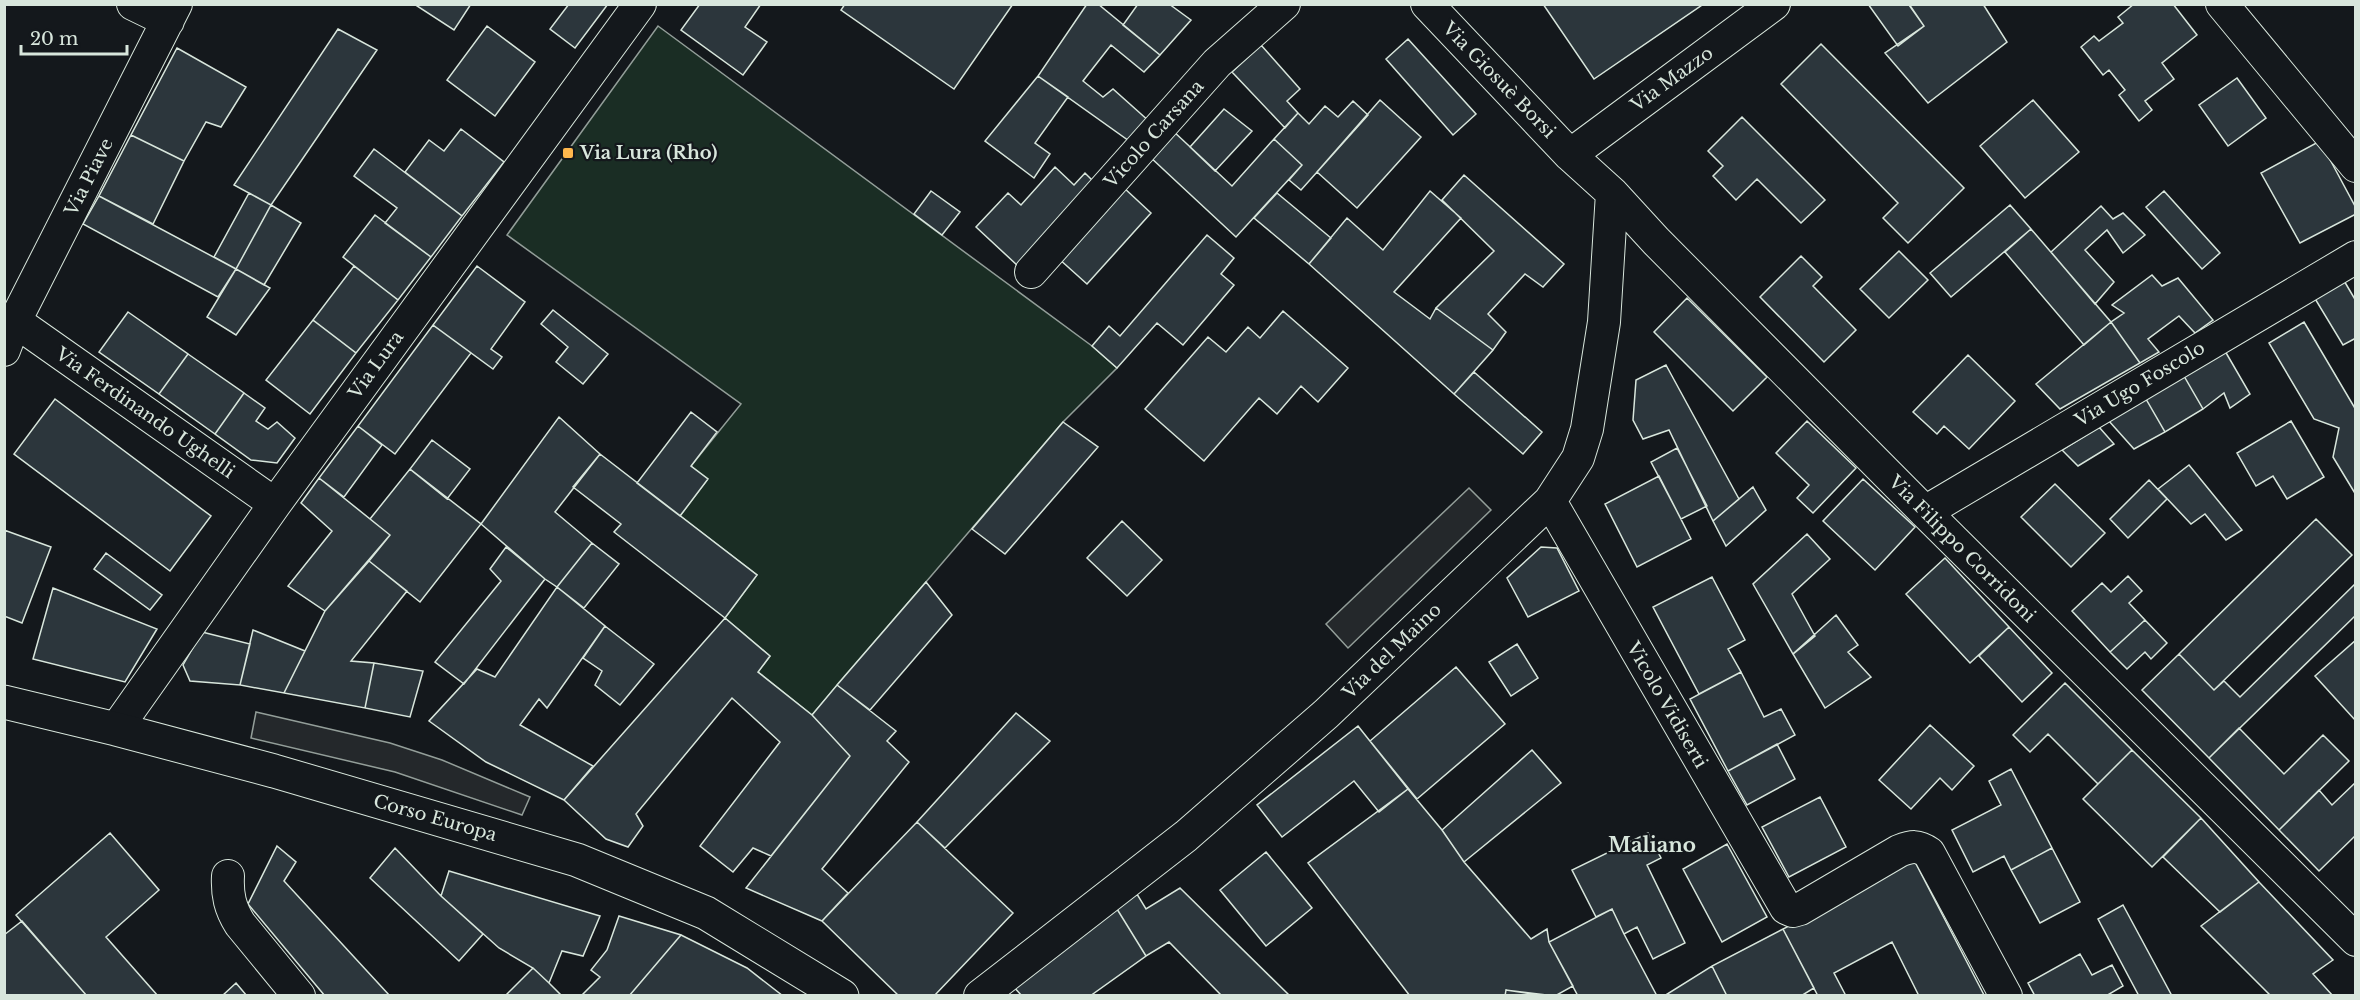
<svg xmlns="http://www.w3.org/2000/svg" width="2360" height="1000" font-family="'Libre Baskerville',serif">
  <rect width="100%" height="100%" fill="#14181c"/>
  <path fill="#1a2d24" stroke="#939e99" stroke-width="1.5" d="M658 26 1092 346 1117 368 1063 422 812 715 758 672 770 656 725 618 757 575 680 516 707 480 691 466 741 404 507 235Z"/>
  <path fill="#24282b" stroke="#939e99" stroke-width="1.5" d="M1469 488 1491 510 1348 648 1326 624Z
    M256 712 390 743 442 760 530 797 522 815 395 772 251 738Z"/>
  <path fill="#2c363c" stroke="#d8e6dc" stroke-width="1.5" d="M414 4H471L454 30Z
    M569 4H608L575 48 550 29Z
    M700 4H761L745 27 767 42 743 75 681 30Z
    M845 4H1013L954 89 841 10Z
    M1087 4H1098L1160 55 1144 72 1111 45 1083 81 1103 97 1113 89 1150 122 1132 143 1038 76Z
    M1138 4H1169L1191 20 1160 55 1123 25Z
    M1543 4H1702V5L1594 79Z
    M1868 4H1909L1924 26 1898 46Z
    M1983 4 2007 42 1928 103 1885 53 1924 26 1909 5Z
    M2134 4H2173L2197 35 2162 63 2174 79 2145 101 2152 110 2139 121 2119 95 2125 90 2109 70 2103 75 2081 47 2094 36 2099 41 2123 23 2118 17Z
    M487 26 535 62 495 116 447 80Z
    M338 29 377 50 271 205 234 185Z
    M1408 39 1476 114 1453 135 1386 59Z
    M1821 44 1964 188 1908 243 1883 218 1898 203 1781 84Z
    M1261 45 1300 89 1287 101 1298 113 1285 128 1232 72Z
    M177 48 246 87 221 127 206 122 184 161 131 135Z
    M1038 76 1068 97 1035 143 1050 154 1034 178 985 141Z
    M2237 78 2266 118 2228 146 2199 105Z
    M1380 100 1421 137 1357 208 1317 172Z
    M2033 100 2079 152 2025 198 1980 146Z
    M1353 101 1368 115 1301 190 1289 180 1302 165 1274 139 1298 113 1309 124 1325 106 1338 117Z
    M1224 109 1252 131 1215 171 1190 147Z
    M1742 117 1825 200 1801 223 1757 179 1736 200 1713 176 1723 166 1708 151Z
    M461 129 504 162 462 216 405 172 429 140 444 151Z
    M1172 130 1232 186 1274 139 1302 165 1236 237 1149 156Z
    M131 135 184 161 153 224 99 196Z
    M2320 141 2356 208V214L2300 243 2261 173Z
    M374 149 462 216 431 257 385 223 397 208 354 176Z
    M1055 167 1074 185 1085 173 1095 183 1018 266 976 227 1008 193 1021 205Z
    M1464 175 1564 264 1543 287 1525 274 1488 314 1506 332 1493 350 1436 308 1494 251 1442 200Z
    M1123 187 1151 213 1087 284 1058 258Z
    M931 191 960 212 942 235 914 214Z
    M1430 191 1461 218 1394 292 1430 319 1436 308 1493 350 1454 394 1309 264 1347 218 1383 250Z
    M2164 191 2220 253 2202 269 2146 207Z
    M249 193 271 205 236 269 214 257Z
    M1277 193 1331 238 1309 264 1254 218Z
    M99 196 236 269 218 297 83 224Z
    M271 205 301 223 264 285 236 269Z
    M2010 205 2031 229 1951 297 1930 273Z
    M2101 206 2113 219 2123 213 2145 235 2123 253 2107 230 2085 250 2114 282 2095 304 2051 252Z
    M375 215 431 257 398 300 343 257Z
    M2031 229 2111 322 2084 345 2005 252Z
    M1207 235 1234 258 1221 274 1234 285 1183 345 1157 323 1117 368 1092 346 1109 326 1120 336Z
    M1899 251 1928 280 1889 318 1860 289Z
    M1801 256 1822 277 1813 286 1856 330 1824 362 1760 297Z
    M354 266 398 300 356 353 313 320Z
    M477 266 525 302 491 349 502 357 493 369 433 325Z
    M236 269 270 288 236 335 207 317Z
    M2152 275 2162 286 2178 278 2213 320 2195 333 2179 316 2148 339 2159 352 2140 363 2111 322 2124 313 2112 305Z
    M2343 279 2356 301V338L2343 345 2314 297Z
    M1687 298 1767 377 1733 411 1654 332Z
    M553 310 608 354 583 384 556 362 568 347 541 324Z
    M1283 311 1348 368 1318 402 1301 386 1277 414 1259 398 1204 461 1145 409 1208 337 1226 352 1248 327 1260 338Z
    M128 312 188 354 159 394 99 352Z
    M313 320 356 353 310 414 266 380Z
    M2111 322 2140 363 2060 409 2036 384Z
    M2304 322 2356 410V495L2333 457 2339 428 2314 419 2269 343Z
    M433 325 471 353 395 454 358 426Z
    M2225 351 2250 394 2230 408 2224 393 2203 409 2184 376Z
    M188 354 244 393 215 434 159 394Z
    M1968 355 2015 401 1969 449 1944 426 1937 434 1913 412Z
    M1666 365 1739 499 1713 521 1669 430 1643 439 1633 420 1636 380Z
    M1474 372 1542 432 1523 454 1454 394Z
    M2184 376 2203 409 2165 432 2146 399Z
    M244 393 265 408 256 421 268 429 277 422 295 438 277 463 251 460 215 434Z
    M55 399 211 516 170 571 14 454Z
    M2146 399 2165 432 2134 449 2108 420Z
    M691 412 717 432 691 466 708 479 680 516 637 483Z
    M559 417 600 454 555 512 592 543 557 587 545 579 481 524Z
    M1807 421 1856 468 1813 513 1797 498 1809 485 1776 453Z
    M2291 421 2324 477 2287 499 2273 476 2256 486 2237 453Z
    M1063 422 1098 447 1005 554 972 529Z
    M358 426 382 445 344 497 319 478Z
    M2099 427 2114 444 2078 466 2062 450Z
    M432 440 470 469 447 499 410 469Z
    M1677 448 1707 506 1681 519 1651 462Z
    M600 454 757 575 725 618 614 532 621 524 573 487Z
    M2189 465 2242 530 2226 540 2205 514 2191 524 2158 489Z
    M410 469 481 524 420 602 369 561 390 535 370 519Z
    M1659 476 1691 539 1637 567 1605 504Z
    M319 478 390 535 325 611 288 586 332 531 301 503Z
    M1863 479 1915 527 1875 570 1823 521Z
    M2149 480 2167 499 2128 538 2110 519Z
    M2055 484 2105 533 2071 567 2021 517Z
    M1753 487 1766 510 1726 546 1713 521Z
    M2316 519 2352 555 2214 690 2179 654Z
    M1122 521 1162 560 1127 596 1087 558Z
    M4 530 51 547 22 623 4 616Z
    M1807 534 1830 559 1792 594 1815 636 1793 654 1753 584Z
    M592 543 619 564 584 608 557 587Z
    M506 547 545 579 464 684 435 662 501 581 490 569Z
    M1541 547 1557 548 1579 591 1528 617 1507 578Z
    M106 553 162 595 150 610 94 569Z
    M1945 558 2009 627 1970 663 1906 594Z
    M369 561 407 591 351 661 374 663 365 708 284 693 325 611Z
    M2128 576 2142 591 2129 603 2145 620 2110 652 2072 611 2102 583 2111 592Z
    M1712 577 1745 640 1728 649 1741 672 1699 694 1653 607Z
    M926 582 952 615 870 710 837 685Z
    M2356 583V615L2209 758 2142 690 2179 654 2214 690 2224 681 2240 697Z
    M557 587 605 626 547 708 539 699 520 725 593 766 564 800 486 762 429 721 477 669 495 677Z
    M53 588 157 629 125 682 33 659Z
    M1836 615 1858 645 1848 652 1871 677 1825 708 1793 654Z
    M725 618 770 656 758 672 812 715 850 756 771 856 753 848 733 872 700 846 780 742 732 698 636 814 643 826 628 847 606 839 564 800Z
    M2145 620 2167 643 2151 659 2145 652 2127 669 2110 652Z
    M605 626 654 664 620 705 595 685 602 671 583 658Z
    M2009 627 2052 673 2022 702 1979 656Z
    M253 630 305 651 284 693 240 685Z
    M202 632 250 644 240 685 190 681 183 665Z
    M2356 640V719L2355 720 2315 676Z
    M1517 644 1538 678 1511 696 1489 662Z
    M374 663 423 671 410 717 365 708Z
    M1456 667 1505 724 1417 799 1370 741Z
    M1741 672 1764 717 1781 709 1795 735 1728 771 1690 699Z
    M2065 683 2132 750 2098 784 2048 734 2030 752 2013 735Z
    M837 685 896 731 887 741 909 762 822 869 848 893 822 921 746 888 850 756 812 715Z
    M1016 713 1050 741 945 848 917 822Z
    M1930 725 1974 766 1952 790 1940 778 1911 809 1879 780Z
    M1358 726 1408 789 1379 812 1354 781 1282 837 1257 805Z
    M2239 728 2284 774 2323 735 2349 761 2279 830 2209 758Z
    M1777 744 1795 779 1747 805 1728 771Z
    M1532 750 1561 783 1464 862 1442 830Z
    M2132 750 2201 818 2152 867 2083 799Z
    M2011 769 2052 848 2011 870 2004 856 1973 872 1952 830 2001 805 1989 781Z
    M2356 782V835L2319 871 2279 830 2319 790 2332 805Z
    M1408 789 1442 830 1464 862 1531 939 1547 929 1549 942 1573 986 1555 996 1506 990 1505 996H1410L1308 863Z
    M1820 797 1846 847 1789 877 1762 827Z
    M2201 818 2259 882 2220 912 2163 857Z
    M917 822 1013 913 934 996H899L822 921Z
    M110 833 159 890 106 937 158 996H87L16 915Z
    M1648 833 1661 858 1647 865 1685 943 1653 959 1637 927 1624 934 1612 909 1596 917 1572 870Z
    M1727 844 1767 917 1722 942 1683 869Z
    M277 846 296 862 284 881 390 996H325L248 904Z
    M395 848 441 896 483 934 459 961 370 878Z
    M2052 848 2080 902 2040 923 2011 870Z
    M1266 852 1312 908 1266 946 1220 890Z
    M1914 860 1984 995 1919 996 1892 942 1834 973 1846 996H1818L1783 929Z
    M449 871 600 916 583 956 562 951 549 983 533 968 499 948 441 896Z
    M2259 882 2333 960 2313 974 2333 996H2271L2201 926Z
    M1180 888 1290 996H1222L1169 942 1146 956 1117 909 1137 894 1146 909Z
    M2123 905 2172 996H2139L2098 919Z
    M1117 909 1146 956 1090 996H1022L1013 986Z
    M1612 909 1624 934 1657 996H1578L1549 942Z
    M619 916 681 935 629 996H581L600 977 591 970 607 950Z
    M22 921 87 996H4V935Z
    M1783 929 1814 988 1801 996H1727L1712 966Z
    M681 935 747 968 783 996H629Z
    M2080 954 2092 975 2112 965 2123 986 2106 996H2035L2028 983Z
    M1712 966 1727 996H1664Z
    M533 968 549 983 562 996H505Z
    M236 983 247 996H222Z
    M1506 990 1546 996H1505Z"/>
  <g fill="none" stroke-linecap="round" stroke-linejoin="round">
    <defs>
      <path id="street" d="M133 4 168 21
        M1427 4 1570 155 1612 193 1656 241 1925 512 2356 940
        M2222 4 2356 166
        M1570 155 1774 4
        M1031 272 1217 63 1284 4
        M15 321 275 504
        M4 350 15 321 176 4
        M1550 501 1786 908 1793 911 1800 909 1899 851C1912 846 1918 845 1929 853L2006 996
        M1925 512 2356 257
        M116 729 275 504 640 4
        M228 876C227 895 230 908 240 924L299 996
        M980 996 1186 836 1326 714 1550 501 1578 458 1587 429 1604 322 1612 193"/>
      <path id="secondary" d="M4 702 116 729 274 771 577 860 706 913 842 996"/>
    </defs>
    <use href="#street" stroke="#d8e6dc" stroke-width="34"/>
    <use href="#secondary" stroke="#d8e6dc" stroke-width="35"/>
    <use href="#street" stroke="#14181c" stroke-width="32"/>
    <use href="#secondary" stroke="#14181c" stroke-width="33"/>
  </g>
  <rect fill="#ffb74d" stroke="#14181c" stroke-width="2" x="562" y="147" width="12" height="12" rx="3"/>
  <g text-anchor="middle" stroke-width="4.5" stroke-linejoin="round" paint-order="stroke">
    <g font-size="18" fill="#d8e6dc" stroke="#14181c">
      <text transform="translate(1672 79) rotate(-36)" y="6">Via Mazzo</text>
      <text transform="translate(1499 80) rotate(46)" y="6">Via Giosuè Borsi</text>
      <text transform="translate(1154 134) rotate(-48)" y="6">Vicolo Carsana</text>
      <text transform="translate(89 177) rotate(-63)" y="6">Via Piave</text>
      <text transform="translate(376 365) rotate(-54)" y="6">Via Lura</text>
      <text transform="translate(2140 384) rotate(-31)" y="6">Via Ugo Foscolo</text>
      <text transform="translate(145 413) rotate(35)" y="6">Via Ferdinando Ughelli</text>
      <text transform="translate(1962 549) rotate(45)" y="6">Via Filippo Corridoni</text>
      <text transform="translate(1392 651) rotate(-44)" y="6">Via del Maino</text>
      <text transform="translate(1667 705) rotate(60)" y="6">Vicolo Vidiserti</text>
      <text transform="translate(435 818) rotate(16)" y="6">Corso Europa</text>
    </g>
    <g font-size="18" font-weight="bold" fill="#d8e6dc" stroke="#14181c" text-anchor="start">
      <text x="580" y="159">Via Lura (Rho)</text>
    </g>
    <g font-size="20" font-weight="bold" fill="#d8e6dc" stroke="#14181c">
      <text x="1652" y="852">Maliano</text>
    </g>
  </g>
  <rect width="2360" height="1000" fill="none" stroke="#d8e6dc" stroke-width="12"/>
  <path d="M21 45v9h106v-9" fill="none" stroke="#d8e6dc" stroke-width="3"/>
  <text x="30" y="45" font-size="18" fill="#d8e6dc" stroke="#14181c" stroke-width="4.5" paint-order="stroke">20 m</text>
</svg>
